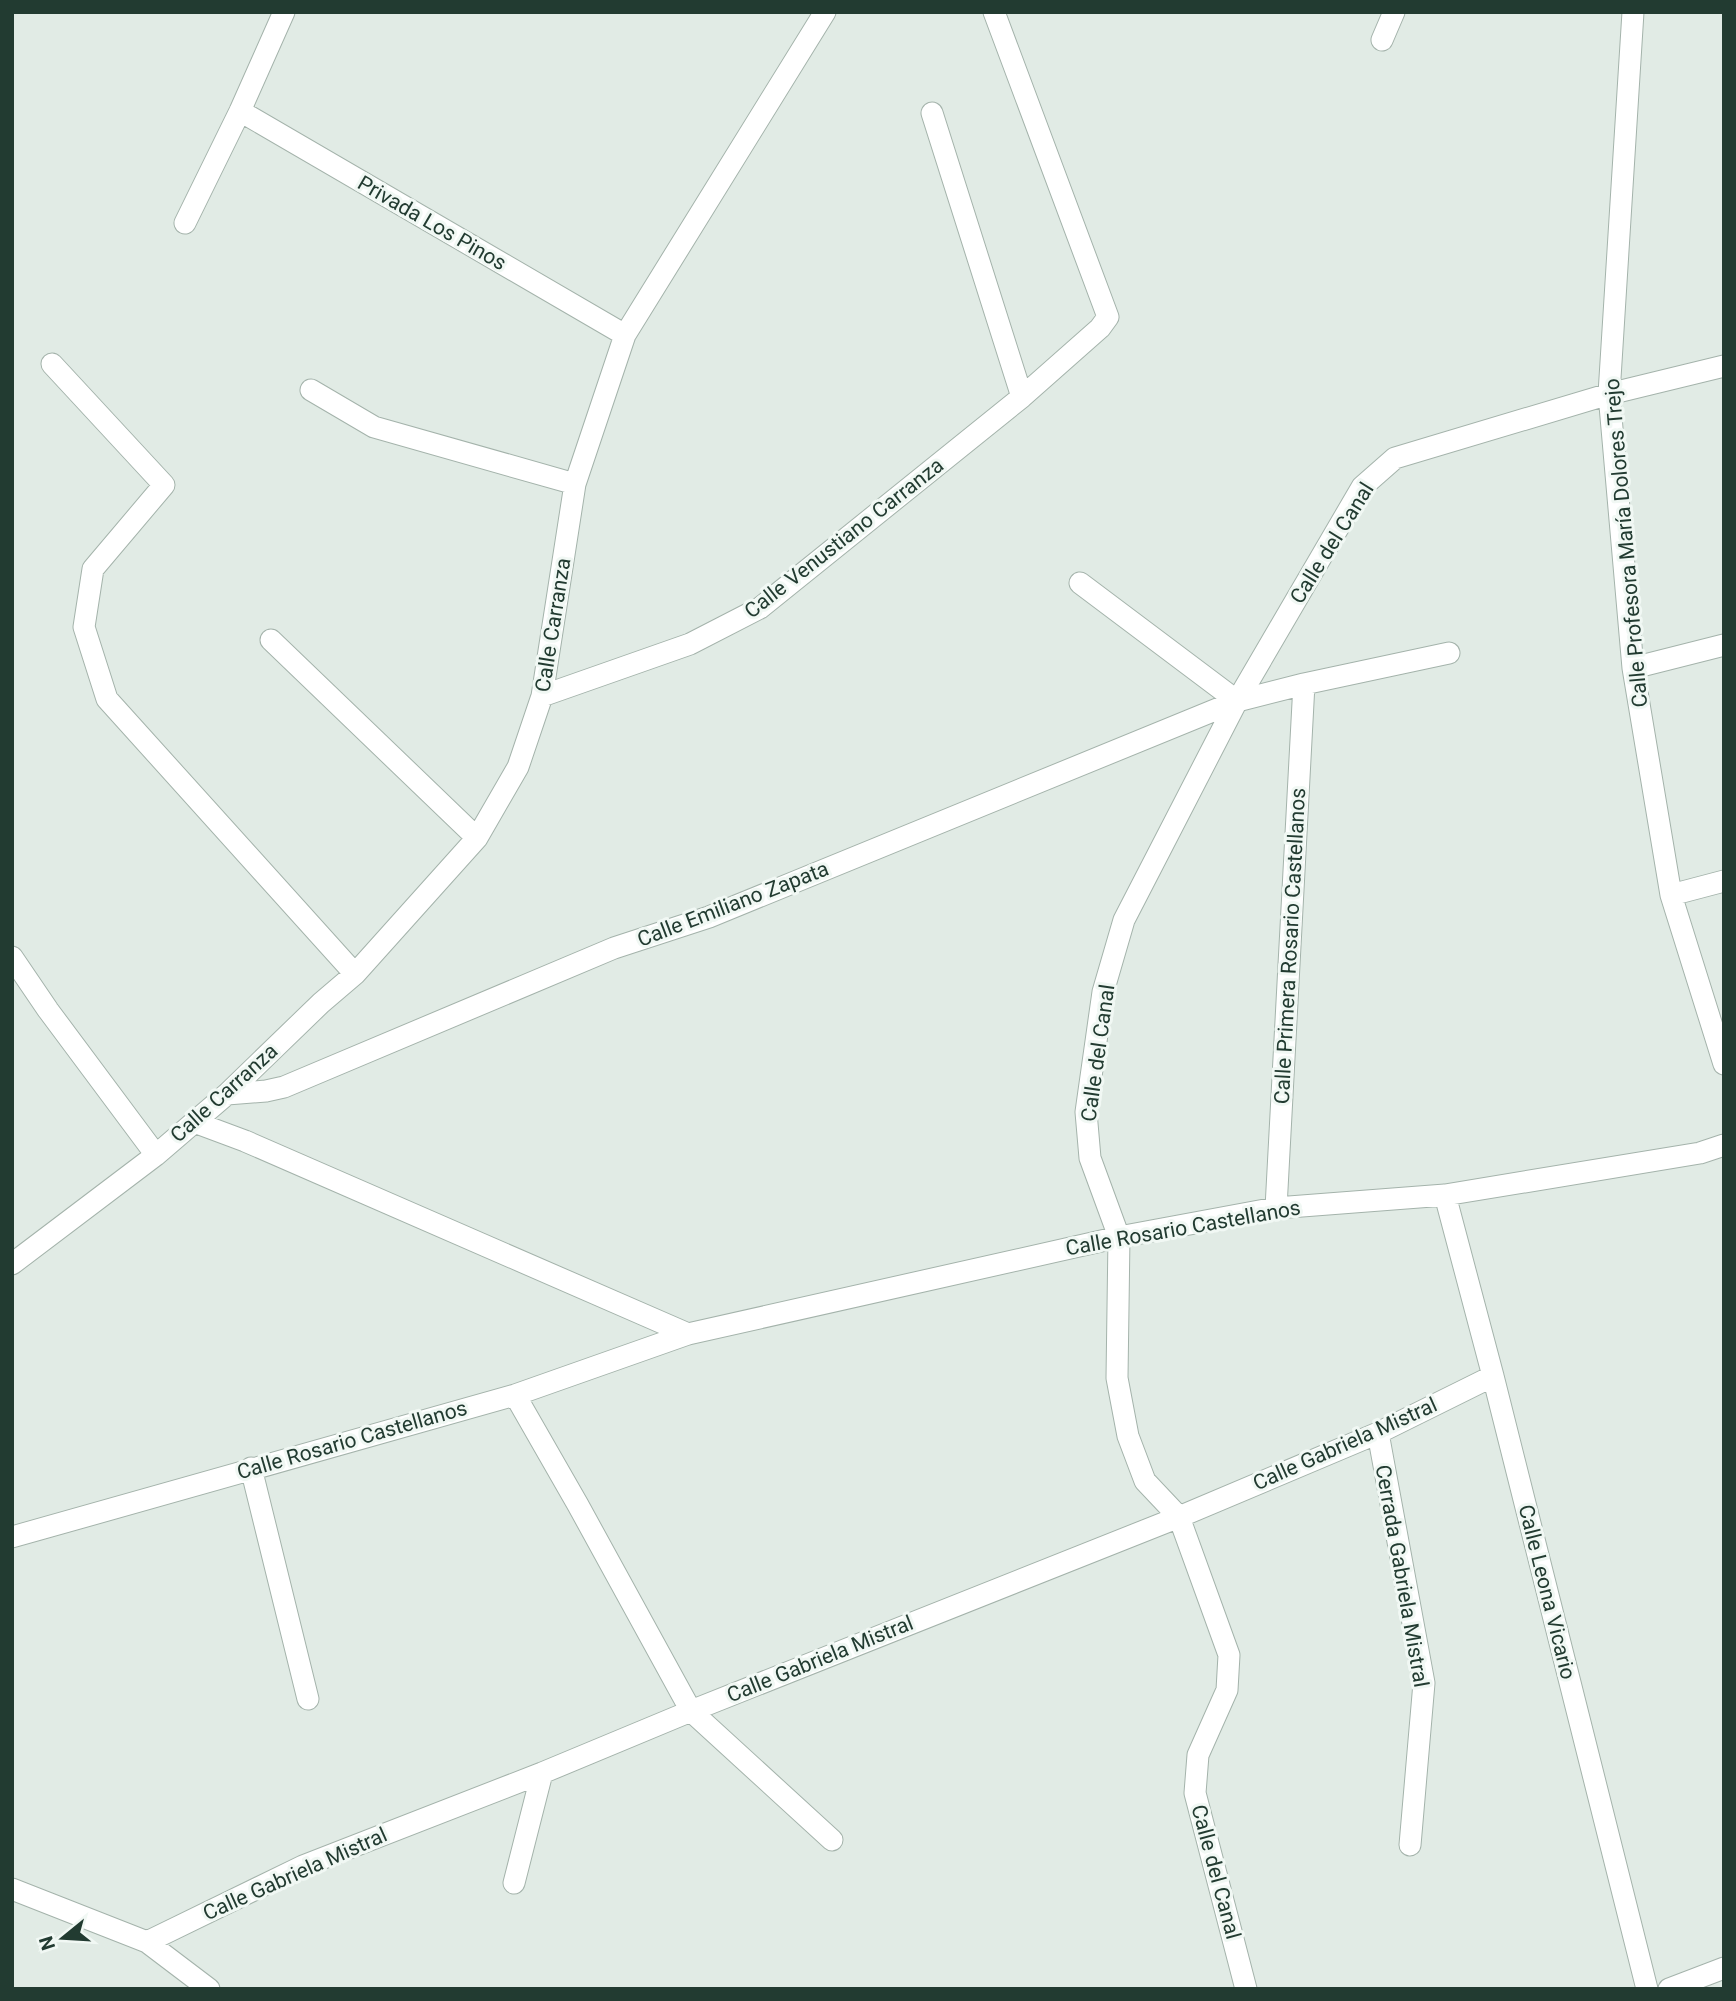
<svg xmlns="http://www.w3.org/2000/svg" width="1736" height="2001" font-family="Roboto,sans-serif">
  <rect width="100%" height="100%" fill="#e1ebe5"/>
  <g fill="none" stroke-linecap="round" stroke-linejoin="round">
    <defs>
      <path id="minor" d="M1633 12 1609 394 1633 668 1671 895 1724 1064
        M1382 40 1394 12
        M240 111 625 335
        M932 113 1022 397
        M185 223 240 111 284 12
        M52 364 164 485 93 569 84 627 107 699 355 974
        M311 390 374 427 575 484
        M1080 583 1237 701
        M271 640 477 838
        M1633 668 1724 645
        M542 696 690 644 760 608 1022 397 1100 328 1108 317 994 12
        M1671 895 1724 881
        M12 957 48 1010 156 1155
        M227 1094 266 1091 284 1087 614 948 709 917 1237 701 1304 684 1449 653
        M194 1122 245 1141 688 1334
        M1445 1195 1493 1376 1647 1989
        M1276 1208 1304 684
        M12 1264 156 1155 227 1094 321 1003 355 974 477 838 518 767 542 696 575 484 625 335 825 12
        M515 1395 578 1505 691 1711 832 1840
        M1378 1433 1424 1683 1410 1845
        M251 1468 308 1699
        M12 1537 515 1395 688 1334 1119 1237 1276 1208 1445 1195 1700 1153 1724 1145
        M514 1883 542 1773
        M12 1889 147 1942 209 1989
        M147 1942 303 1866 542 1773 691 1711 1179 1517 1378 1433 1493 1376
        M1246 1989 1195 1793 1198 1755 1227 1690 1229 1655 1179 1517 1145 1481 1128 1436 1117 1378 1119 1237 1090 1158 1086 1112 1103 992 1124 920 1237 701 1362 487 1395 458 1609 394 1724 366
        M1669 1989 1724 1968"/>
    </defs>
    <use href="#minor" stroke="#a4b3ab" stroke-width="23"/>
    <use href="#minor" stroke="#fff" stroke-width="21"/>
  </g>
  <g text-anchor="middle" stroke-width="6" stroke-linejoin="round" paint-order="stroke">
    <g font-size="21" fill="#223b31" stroke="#f1f8f4">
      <text transform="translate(432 223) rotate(30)" y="7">Privada Los Pinos</text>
      <text transform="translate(844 538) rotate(-38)" y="7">Calle Venustiano Carranza</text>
      <text transform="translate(1332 543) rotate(-58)" y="7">Calle del Canal</text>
      <text transform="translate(1626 543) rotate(-95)" y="7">Calle Profesora María Dolores Trejo</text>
      <text transform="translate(553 625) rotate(-81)" y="7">Calle Carranza</text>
      <text transform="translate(733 904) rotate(-21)" y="7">Calle Emiliano Zapata</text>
      <text transform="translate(1290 946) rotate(-87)" y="7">Calle Primera Rosario Castellanos</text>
      <text transform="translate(1098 1053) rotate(-82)" y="7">Calle del Canal</text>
      <text transform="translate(224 1093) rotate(-42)" y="7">Calle Carranza</text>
      <text transform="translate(1183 1228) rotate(-10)" y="7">Calle Rosario Castellanos</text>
      <text transform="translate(352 1440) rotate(-16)" y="7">Calle Rosario Castellanos</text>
      <text transform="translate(1345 1444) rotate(-24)" y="7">Calle Gabriela Mistral</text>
      <text transform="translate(1402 1576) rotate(80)" y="7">Cerrada Gabriela Mistral</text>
      <text transform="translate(1547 1592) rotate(76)" y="7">Calle Leona Vicario</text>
      <text transform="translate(820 1659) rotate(-22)" y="7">Calle Gabriela Mistral</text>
      <text transform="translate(1216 1872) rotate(75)" y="7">Calle del Canal</text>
      <text transform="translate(295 1874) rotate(-24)" y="7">Calle Gabriela Mistral</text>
    </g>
  </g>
  <rect width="1736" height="2001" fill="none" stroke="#223b31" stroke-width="28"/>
  <g transform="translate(63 1938) rotate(252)" stroke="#f1f8f4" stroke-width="5" paint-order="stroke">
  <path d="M0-5L12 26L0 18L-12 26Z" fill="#223b31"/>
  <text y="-10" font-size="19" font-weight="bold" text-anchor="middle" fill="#223b31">N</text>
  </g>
</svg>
